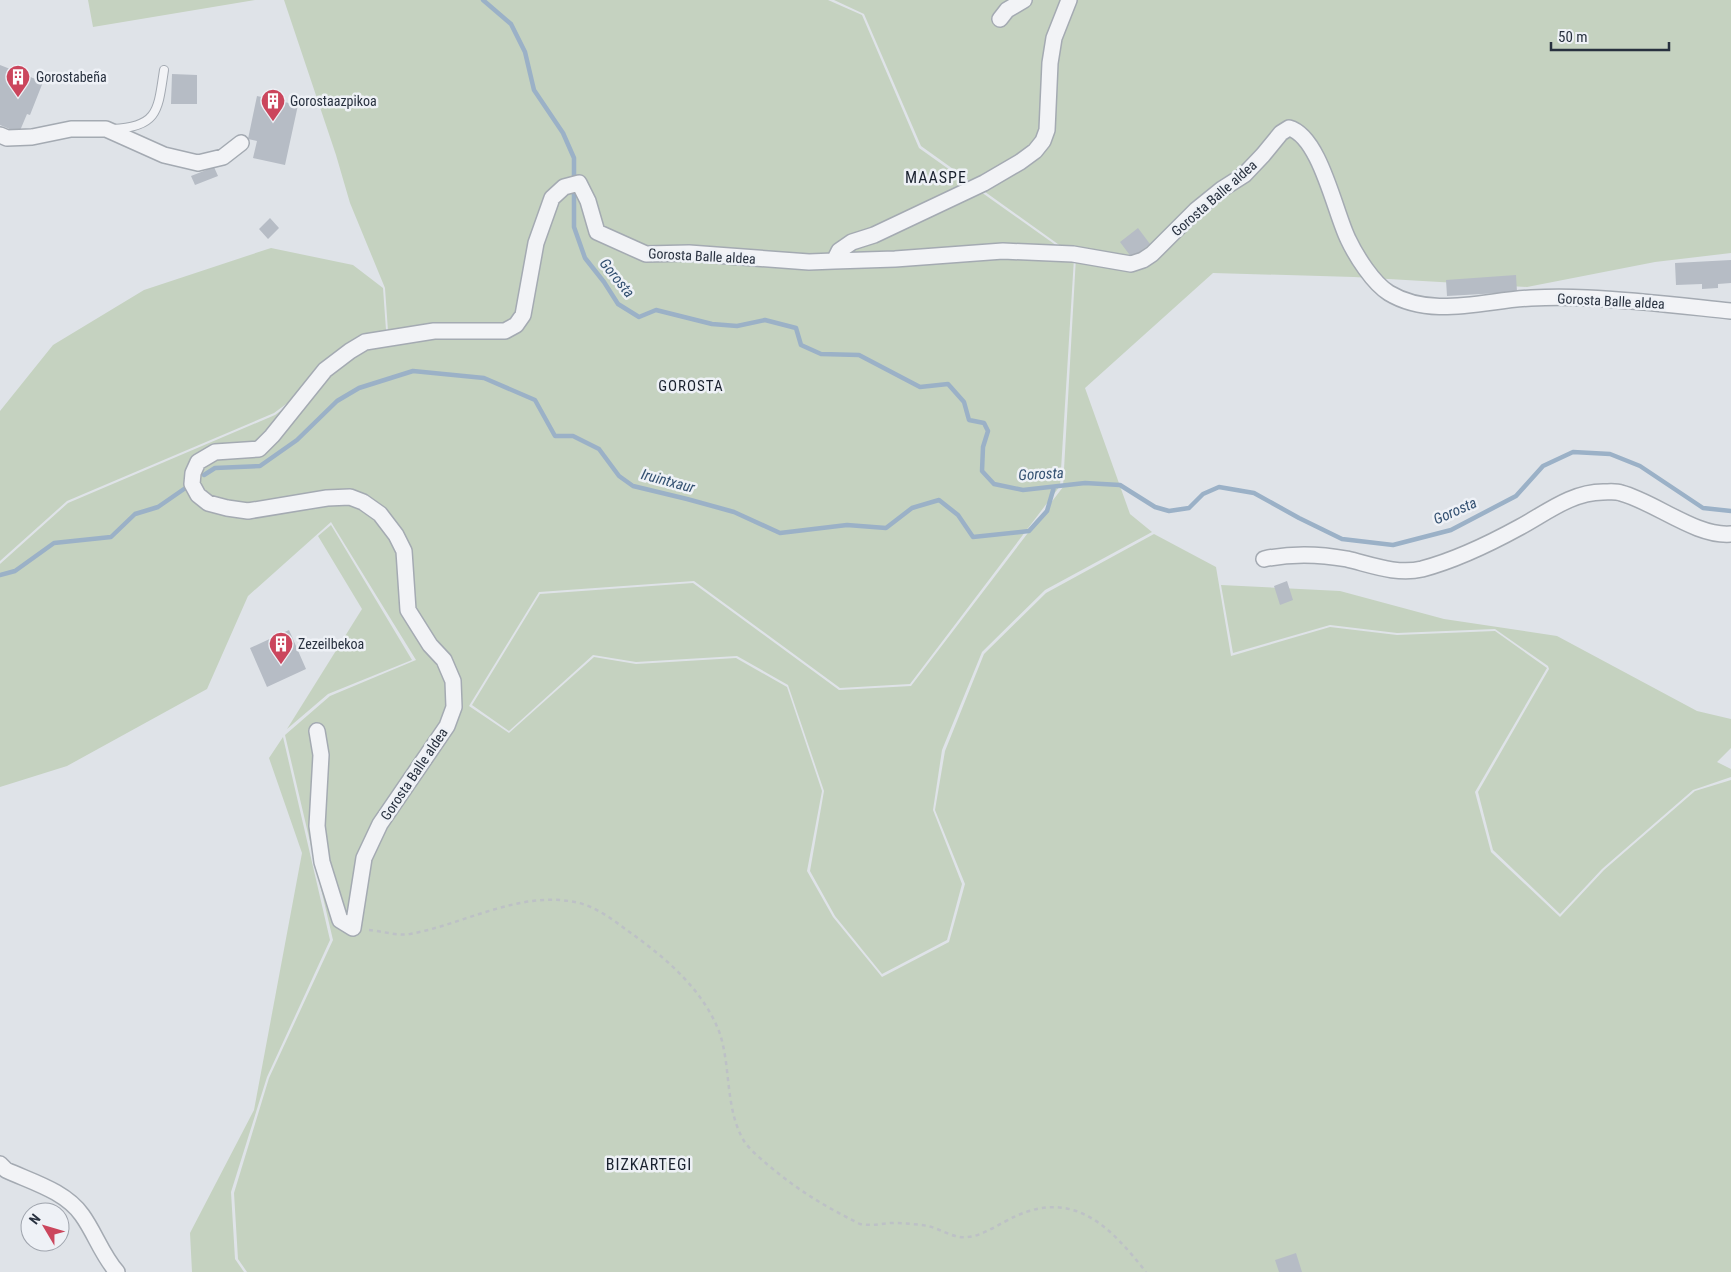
<svg xmlns="http://www.w3.org/2000/svg" width="1731" height="1272" font-family="'Roboto Condensed',sans-serif">
  <rect width="100%" height="100%" fill="#dfe3e8"/>
  <path fill="#c5d2c0" d="M88 0H255L93 27Z
    M284 0H828L862 15 919 148 1074 258 1060 486 910 684 840 688 694 581 539 592 469 706 509 733 594 657 636 664 736 658 787 687 822 791 807 871 833 917 882 977 949 942 965 884 935 810 945 751 984 654 1046 593 1154 534 1216 567 1231 656 1330 627 1397 635 1495 631 1547 668 1475 792 1491 852 1560 917 1604 870 1695 791 1731 780V1272H247L238 1259 234 1193 269 1078 333 940 285 735 330 696 416 660 331 522 248 596 207 689 67 766 0 787V564L68 503 275 415 388 331 385 288 350 203 336 155Z
    M834 0H1731V253L1655 262 1527 287 1354 277 1213 273 1085 388 1130 514 1152 532 1045 590 982 652 942 750 933 810 962 884 947 940 882 974 835 916 810 871 824 791 788 685 737 656 636 662 593 655 509 731 472 705 540 594 693 583 839 690 911 686 1063 487 1076 257 921 146 864 14Z
    M271 248 353 265 383 288 386 330 274 413 67 501 0 561V411L53 345 144 290Z
    M331 525 412 660 328 694 287 729 362 609 318 536Z
    M1221 585 1340 591 1444 619 1557 636 1697 711 1731 719V748L1717 762 1731 769V777L1693 790 1602 869 1560 914 1493 850 1478 792 1549 669 1548 666 1495 629 1397 633 1330 625 1233 653Z
    M283 737 330 940 267 1077 231 1192 235 1259 244 1272H192L190 1233 254 1110 302 853 269 758Z"/>
  <g fill="none" stroke-linecap="round" stroke-linejoin="round">
    <path stroke="#9bb1c7" stroke-width="4.5" d="M483 0 511 24 525 52 534 90 563 133 574 158V181
      M574 188V227L585 258 604 282 618 304 639 317 656 310 712 324 737 326 765 320 796 328 801 345 821 354 859 355 920 387 948 384 964 402 969 420 984 423 988 431 983 447 982 471 994 484 1023 490 1085 483 1120 485 1155 507 1169 511 1189 508 1203 494 1219 487 1254 493 1299 518 1342 539 1393 545 1451 530 1516 496 1543 466 1573 452 1610 454 1640 466 1703 508 1731 511
      M204 475 215 468 260 466 297 440 337 401 359 388 413 371 484 378 535 400 555 436H573L599 449 619 476 633 486 687 499 734 512 780 533 847 525 886 528 912 508 939 500 958 515 973 537 1029 531 1047 511 1054 487
      M0 575 15 571 54 543 111 537 135 514 158 507 184 489"/>
  </g>
  <path fill="#b6bcc5" d="M0 65 43 82 30 115 27 114 19 133 0 125Z
    M172 74 197 75V104H171Z
    M257 96 298 105 285 165 253 158 257 141 248 139Z
    M214 167 218 176 195 185 191 176Z
    M270 218 279 228 268 239 259 229Z
    M1138 228 1150 244 1132 258 1120 242Z
    M1731 260V283L1718 284V288L1702 289V284L1676 285 1675 263Z
    M1516 275 1517 292 1447 296 1446 280Z
    M1287 581 1293 600 1280 605 1274 586Z
    M289 630 306 669 267 687 250 648Z
    M1296 1253 1302 1272H1279L1275 1260Z"/>
  <g fill="none" stroke-linecap="round" stroke-linejoin="round">
    <defs>
      <path id="service" d="M113 129C159 127 158 109 164 70"/>
      <path id="minor" d="M1069 0 1054 38 1050 63 1047 130 1043 141 1035 151 1020 162 984 183 874 235 852 242 839 251 834 261 895 259 1003 251 1073 254 1131 264 1143 260 1152 254 1196 210 1222 189 1244 175 1263 155 1281 133 1289 128C1320 136 1335 213 1348 239 1356 256 1373 283 1389 293 1432 319 1485 300 1531 298 1549 297 1569 297 1587 298 1635 300 1683 306 1731 311
        M1000 19 1007 10 1024 0
        M0 135 7 138 32 137 71 129H106L164 155 198 163 223 157 241 143
        M1264 559C1292 553 1320 554 1347 559 1372 565 1397 575 1422 569 1456 560 1489 544 1520 527 1546 513 1572 492 1603 492 1609 492 1616 491 1621 493 1655 502 1696 537 1731 534
        M317 731 321 755 317 826 322 862 340 920 353 928 364 858 380 824 447 726 454 707 453 681 444 660 430 645 408 610 404 551 396 535 380 514 363 502 350 497 327 498 248 511 227 508 208 503 198 495 192 484 193 473 198 462 215 452 259 449 272 436 325 370 350 351 365 342 434 331H505L516 325 523 315 536 243 552 198 564 187 579 183 588 201 597 232 646 254 689 253 809 262 834 261
        M0 1164 6 1170C32 1182 65 1191 82 1215 95 1233 102 1255 117 1272"/>
    </defs>
    <use href="#service" stroke="#a4aab2" stroke-width="10"/>
    <use href="#minor" stroke="#a4aab2" stroke-width="18"/>
    <path stroke="#bdc1c6" stroke-width="2.5" stroke-dasharray="4 4" stroke-linecap="butt" d="M369 930C382 931 396 936 410 934 465 924 518 891 575 902 595 906 612 919 628 931 665 957 704 990 720 1034 731 1068 725 1109 744 1141 750 1150 760 1158 768 1165 799 1191 824 1206 860 1224 871 1226 880 1224 890 1223 903 1223 916 1224 928 1226 941 1229 954 1239 968 1237 983 1236 1002 1222 1016 1216 1076 1189 1112 1229 1146 1272"/>
    <use href="#service" stroke="#f2f3f6" stroke-width="8"/>
    <use href="#minor" stroke="#f2f3f6" stroke-width="15"/>
  </g>
  <defs>
    <symbol id="building-pin" viewBox="-11 -11 22 30"><path d="M0 17L-7.5 6A9.5 9.5 0 1 1 7.5 6Z" fill="#cb465d" stroke="#eef1f6"/><path d="M-4-6H4V6H1V3H-1V6H-4ZM-2.5-4.3h1.7v1.8h-1.7ZM.8-4.3h1.7v1.8H.8ZM-2.5-1h1.7V.8h-1.7ZM.8-1h1.7V.8H.8Z" fill="#fff"/></symbol>
  </defs>
  <g fill-rule="evenodd">
    <use href="#building-pin" x="4" y="63" width="28" height="38"/>
    <use href="#building-pin" x="259" y="87" width="28" height="38"/>
    <use href="#building-pin" x="267" y="630" width="28" height="38"/>
  </g>
  <g text-anchor="middle" stroke-width="5" stroke-linejoin="round" paint-order="stroke">
    <g font-size="14" fill="#28313f" stroke="#eef1f6" text-anchor="start">
      <text x="36" y="82">Gorostabeña</text>
      <text x="290" y="106">Gorostaazpikoa</text>
      <text x="298" y="649">Zezeilbekoa</text>
    </g>
    <g font-size="14" fill="#28313f" stroke="#eef1f6">
      <text transform="translate(1214 198) rotate(-41)" y="5">Gorosta Balle aldea</text>
      <text transform="translate(702 256) rotate(3)" y="5">Gorosta Balle aldea</text>
      <text transform="translate(1611 301) rotate(3)" y="5">Gorosta Balle aldea</text>
      <text transform="translate(414 774) rotate(-56)" y="5">Gorosta Balle aldea</text>
    </g>
    <g font-size="15" font-style="italic" fill="#335071" stroke="#eef1f6">
      <text transform="translate(617 278) rotate(51)" y="5">Gorosta</text>
      <text transform="translate(1041 474) rotate(-3)" y="5">Gorosta</text>
      <text transform="translate(668 481) rotate(15)" y="5">Iruintxaur</text>
      <text transform="translate(1455 511) rotate(-24)" y="5">Gorosta</text>
    </g>
    <g font-size="15" letter-spacing="1" fill="#1a222f" stroke="#eef1f6">
      <text x="691" y="391">GOROSTA</text>
    </g>
    <g font-size="16" letter-spacing="1" fill="#1a222f" stroke="#eef1f6">
      <text x="936" y="183">MAASPE</text>
      <text x="649" y="1170">BIZKARTEGI</text>
    </g>
  </g>
  <g transform="translate(45 1227) rotate(308)"><circle r="24" fill="#eef1f6" stroke="#9fa4ad"/>
  <path d="M0-4L9 19L0 12L-9 19Z" fill="#cb465d"/>
  <text y="-8" font-size="14" font-weight="bold" text-anchor="middle" fill="#28313f">N</text>
  </g>
  <path d="M1551 42v8h118v-8" fill="none" stroke="#28313f" stroke-width="2.5"/>
  <text x="1558" y="42" font-size="15" fill="#28313f" stroke="#eef1f6" stroke-width="4" paint-order="stroke">50 m</text>
</svg>
